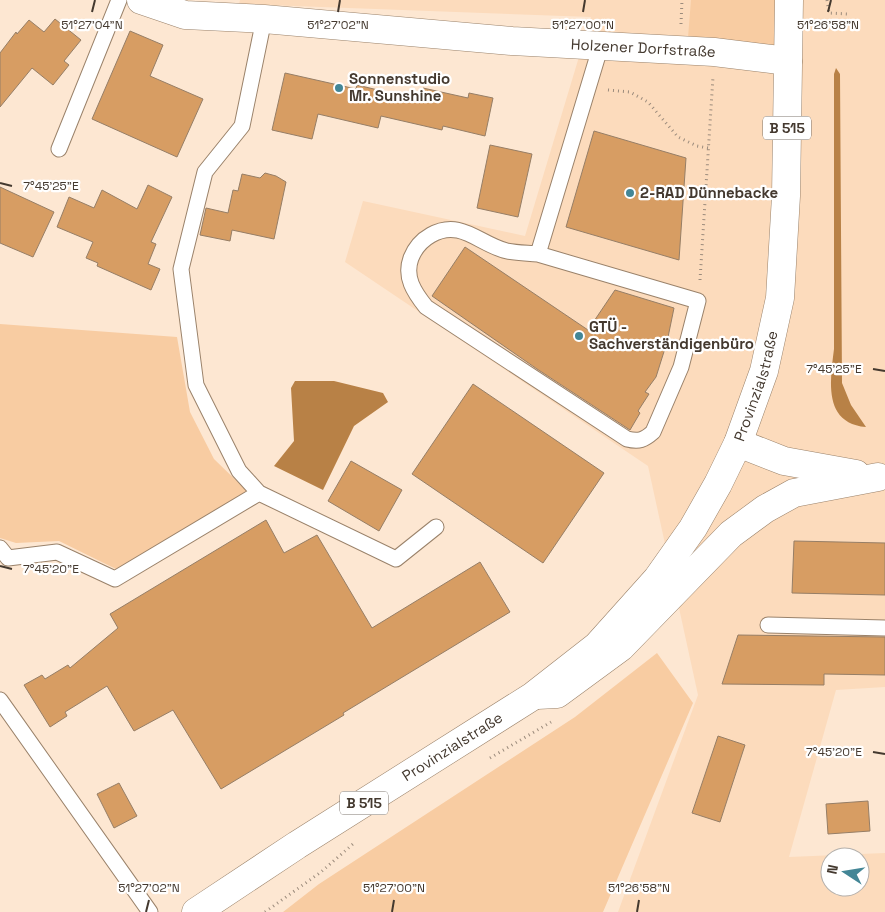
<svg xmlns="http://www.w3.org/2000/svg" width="885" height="912" font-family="'Space Grotesk',sans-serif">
  <rect width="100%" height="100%" fill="#fde7d2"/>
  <path fill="#fcdbbc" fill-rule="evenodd" d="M240 0H885V687L836 690 789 857 885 853V912H618L698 695 648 466 345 262 363 201 525 236 591 17 239 4ZM830 857H860V887H830Z"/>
  <path fill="#f8cca2" d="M691 0H789L788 61 687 50Z
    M0 324 177 337 190 412 214 459 248 492 120 571 59 541 16 543 0 538Z
    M657 653 693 703 603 912H283L319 884 575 717Z"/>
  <path fill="#b88146" d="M836 68 840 74 842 383 851 405 866 427C823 423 830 381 834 349V74Z
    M295 381H334L383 393 388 402 354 426 323 490 274 466 294 441 291 388Z"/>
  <path fill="#d79d63" stroke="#967e66" d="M55 19 81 40 64 61 69 65 53 85 32 68 0 107V53L16 32 17 34 29 20 44 32Z
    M130 31 163 45 150 76 203 99 177 157 92 119Z
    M285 73 356 89 357 85 420 100 423 88 468 98 469 93 493 98 485 136 443 126 442 130 381 116 378 128 318 114 312 139 272 130Z
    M594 131 686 158 679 260 566 227Z
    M490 145 532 154 518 217 477 208Z
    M265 173 276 176 286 182 274 239 232 230 230 241 200 235 206 208 228 213 233 190 238 191 242 174 260 178Z
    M148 185 172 197 151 242 156 244 148 264 160 269 151 290 97 266 98 263 86 258 93 242 57 227 69 197 94 208 102 190 137 209Z
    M0 187 54 212 33 257 0 243Z
    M465 247 588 330 615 290 674 308 667 342 656 377 645 392 649 394 638 411 640 413 630 430 537 369 432 296Z
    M473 384 604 473 543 563 412 474Z
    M351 461 402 490 379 531 328 501Z
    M266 520 284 553 317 535 372 628 480 562 510 612 343 713 344 715 221 789 173 710 134 731 107 686 65 712 67 716 50 727 24 685 42 675 45 679 68 665 70 668 118 628 110 614Z
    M794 541 885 543V595L792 593Z
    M738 635 885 637V675L824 674V685L722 684Z
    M718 736 745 745 720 822 692 813Z
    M119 783 137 816 114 828 97 794Z
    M868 801 870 831 828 834 826 804Z"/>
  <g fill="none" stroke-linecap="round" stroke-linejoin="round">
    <defs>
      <path id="service" d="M264 19 242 126 205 172 181 269 196 385 239 471 259 493 396 559 436 527
        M59 149 119 0
        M538 254C528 253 517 253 507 251 480 245 461 218 431 235 422 240 415 248 411 258 404 277 414 292 426 307L627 439C639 442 644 440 653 432L681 367 698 301 538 254 601 45
        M0 548 8 558 57 552 115 579 259 493
        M768 625 885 628
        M0 700 150 912"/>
      <g id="minor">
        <path id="s1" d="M141 0 185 15 264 19 512 41 714 52 788 61"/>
        <path d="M738 443 784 461 856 474"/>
        <path d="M537 695 557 694 621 647 731 534 765 509 794 493 878 477"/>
      </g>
      <g id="primary">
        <path id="s2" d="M196 912 297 845 533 696 597 646 657 579 693 528 718 484 738 443 764 371 780 298 786 196 789 0"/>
      </g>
    </defs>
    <use href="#service" stroke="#9a826a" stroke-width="17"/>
    <use href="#minor" stroke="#9a826a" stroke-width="29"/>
    <use href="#primary" stroke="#9a826a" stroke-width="29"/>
    <path stroke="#9b8b7c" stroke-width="3" stroke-dasharray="1 4" stroke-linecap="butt" d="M827 0 829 13 848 14
      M681 24 682 0
      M608 90 630 92 648 102 678 137 697 146 708 148
      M700 280 713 77
      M490 758 551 722
      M265 912 321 872 353 844"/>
    <use href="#service" stroke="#fff" stroke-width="15"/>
    <use href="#minor" stroke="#fff" stroke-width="28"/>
    <use href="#primary" stroke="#fff" stroke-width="28"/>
  </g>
  <path fill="none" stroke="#44392f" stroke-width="2" d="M92 12 95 0M338 12 340 0M583 12 585 0M828 12 831 0M0 183 12 186M873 369 885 371M0 566 12 569M873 752 885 754M146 912 149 900M392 912 394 900M637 912 639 900"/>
  <g fill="#438696" stroke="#fff" stroke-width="2">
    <circle cx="339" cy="88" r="5"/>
    <circle cx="630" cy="193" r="5"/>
    <circle cx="579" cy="336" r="5"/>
  </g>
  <g text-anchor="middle" stroke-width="4.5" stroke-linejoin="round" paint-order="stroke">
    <g fill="#fff" stroke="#7c746d" stroke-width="1">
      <rect x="763" y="116.5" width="48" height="23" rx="4"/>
      <rect x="340" y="791.5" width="48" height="23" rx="4"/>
    </g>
    <g font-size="14" font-weight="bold" fill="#44392f">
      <text x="787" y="133">B 515</text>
      <text x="364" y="808">B 515</text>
    </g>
    <g font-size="15" fill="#44392f" stroke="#fff">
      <text dy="5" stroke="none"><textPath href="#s1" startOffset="506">Holzener Dorfstraße</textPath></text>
      <text dy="5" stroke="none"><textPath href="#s2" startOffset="790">Provinzialstraße</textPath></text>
      <text dy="5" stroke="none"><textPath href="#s2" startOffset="305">Provinzialstraße</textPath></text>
    </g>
    <g font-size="15" font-weight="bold" fill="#44392f" stroke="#fff" text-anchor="start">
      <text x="349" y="84">Sonnenstudio<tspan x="349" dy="17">Mr. Sunshine</tspan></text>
      <text x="640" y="198">2-RAD Dünnebacke</text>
      <text x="589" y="332">GTÜ -<tspan x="589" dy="17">Sachverständigenbüro</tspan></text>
    </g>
  </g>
  <g font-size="12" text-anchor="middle" fill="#44392f" stroke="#fff" stroke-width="4.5" stroke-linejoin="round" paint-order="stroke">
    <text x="92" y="29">51°27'04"N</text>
    <text x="338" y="29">51°27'02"N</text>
    <text x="583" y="29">51°27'00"N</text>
    <text x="828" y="29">51°26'58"N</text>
    <text x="51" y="190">7°45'25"E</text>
    <text x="834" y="373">7°45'25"E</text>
    <text x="51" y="573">7°45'20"E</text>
    <text x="834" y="756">7°45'20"E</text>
    <text x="149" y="892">51°27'02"N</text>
    <text x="394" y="892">51°27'00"N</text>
    <text x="639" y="892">51°26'58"N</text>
  </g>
  <g transform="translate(845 872) rotate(282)"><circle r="24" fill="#ffffff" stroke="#b4b0ac"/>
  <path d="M0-4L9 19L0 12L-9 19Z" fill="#438696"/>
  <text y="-8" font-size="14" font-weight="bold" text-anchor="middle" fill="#44392f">N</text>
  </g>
</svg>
